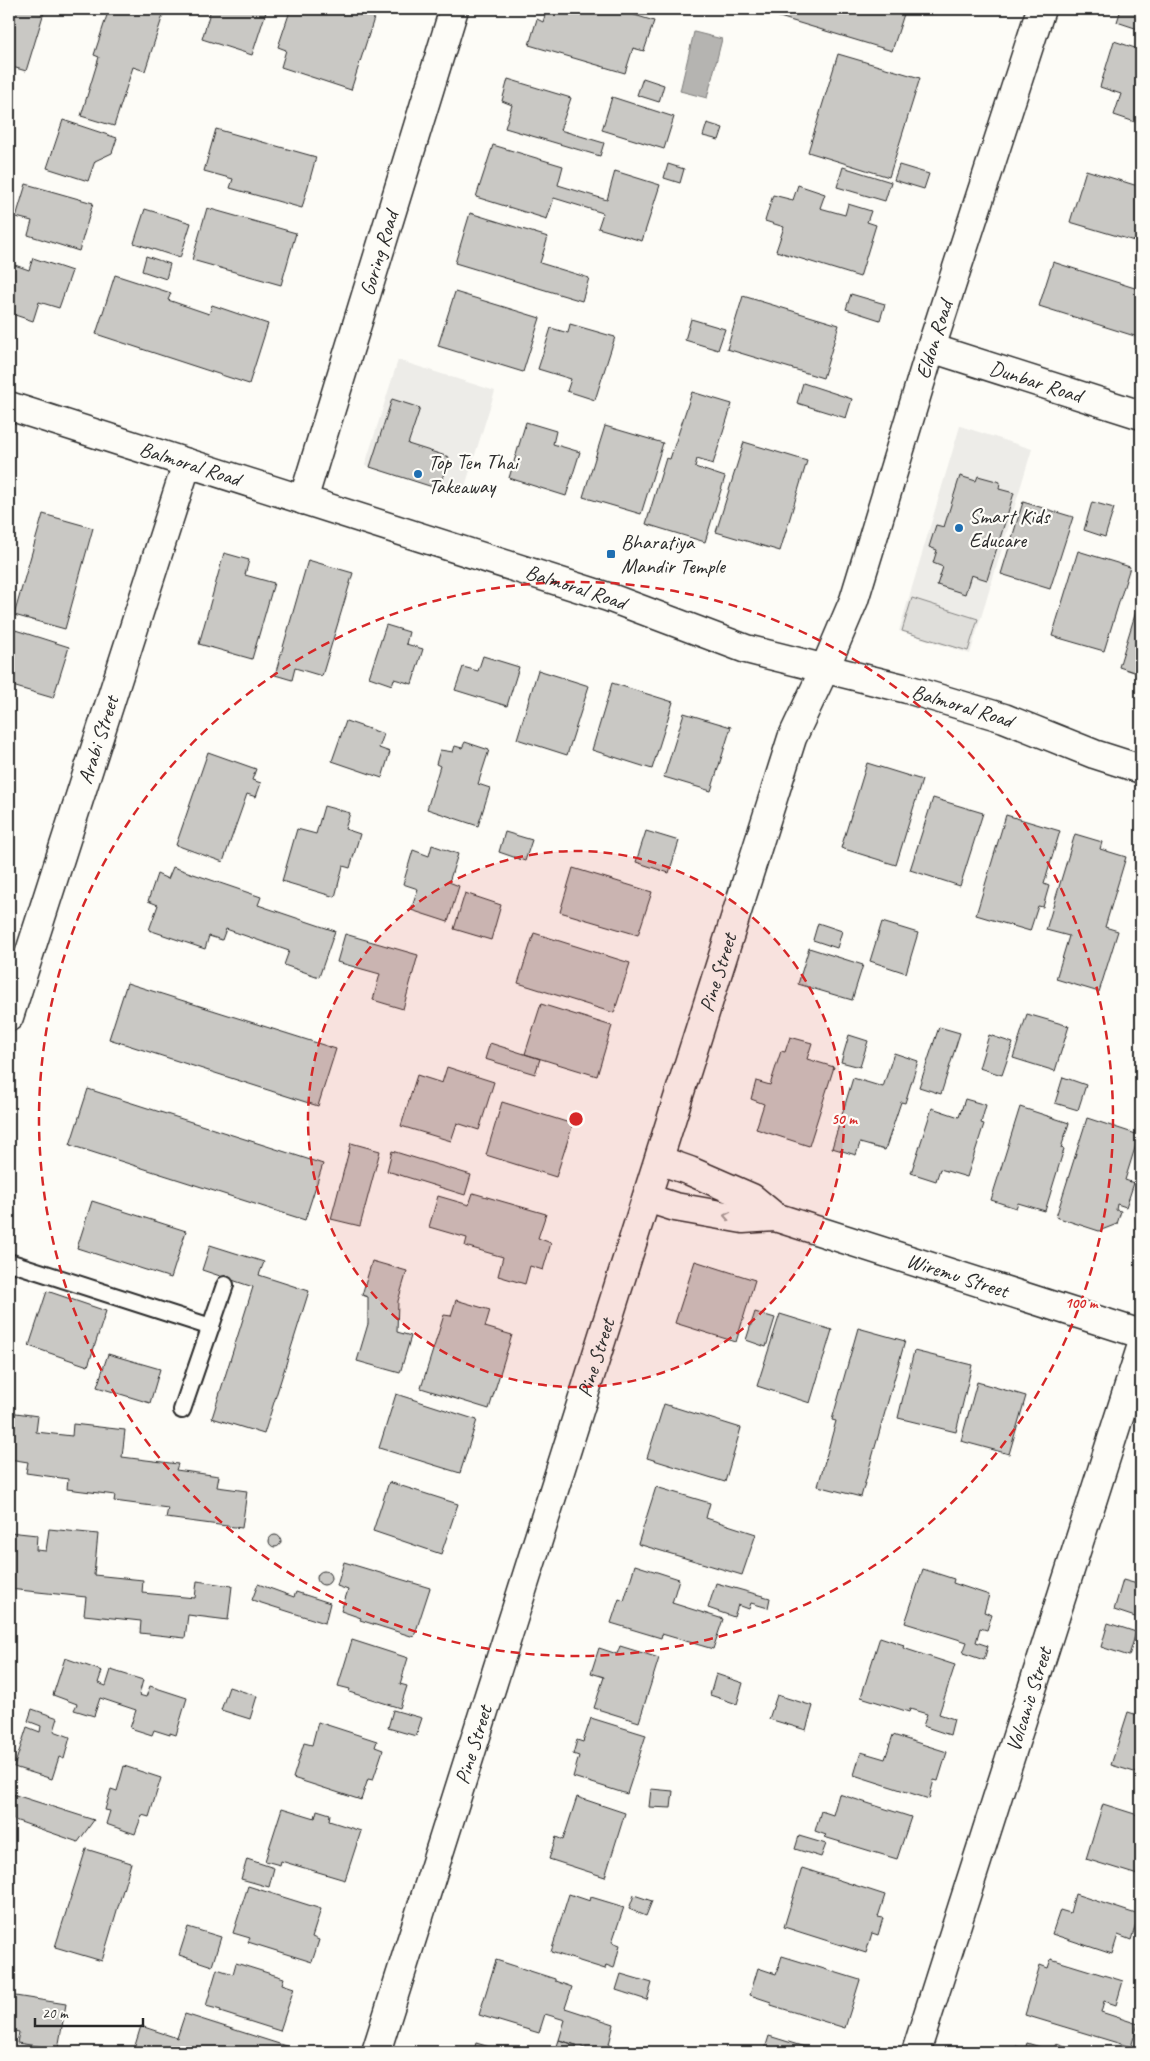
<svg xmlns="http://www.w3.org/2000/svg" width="1150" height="2061" font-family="Caveat,sans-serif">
  <rect width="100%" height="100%" fill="#fdfcf7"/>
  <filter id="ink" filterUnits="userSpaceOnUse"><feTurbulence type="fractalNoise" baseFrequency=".02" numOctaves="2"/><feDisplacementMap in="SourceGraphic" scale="10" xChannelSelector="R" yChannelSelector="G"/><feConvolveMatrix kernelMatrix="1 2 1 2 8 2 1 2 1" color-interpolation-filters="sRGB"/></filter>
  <g filter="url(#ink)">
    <path fill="#edece8" d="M398 360 495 391 462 496 365 465Z
      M960 426 1032 449 970 654 899 631Z"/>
    <path fill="#dfdeda" stroke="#858482" d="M912 598 978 619 968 651 902 631Z"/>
    <path fill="#b5b4b1" stroke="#7e7d7b" d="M694 32 722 39 707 98 680 91Z"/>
    <path fill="#c9c8c4" stroke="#2b2b2b" d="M9 9H45L26 71 9 66Z
      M109 9H165L145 71 133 67 114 126 81 116 99 57 94 55Z
      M211 9H267L252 55 202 39Z
      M282 9H377L351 90 281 67 286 50 278 47 290 11Z
      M547 9H630L628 13 654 21 644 51 633 48 625 73 529 45 537 19 543 22Z
      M753 9H888L904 14 892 51Z
      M1121 9H1141V30L1117 22Z
      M1114 41 1141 50V124L1114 115 1121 94 1100 87Z
      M838 54 920 78 889 177 808 152Z
      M643 78 664 85 659 102 637 95Z
      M508 79 571 98 560 130 604 143 600 156 505 128 512 105 502 101Z
      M612 97 674 117 664 149 602 130Z
      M63 120 117 138 112 153 95 161 88 181 47 168Z
      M707 123 723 128 719 140 703 136Z
      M216 129 316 157 302 208 230 188 233 179 204 171Z
      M493 145 563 166 558 185 607 200 615 171 660 185 642 241 598 228 603 213 554 198 547 219 476 197Z
      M668 164 684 169 680 183 664 178Z
      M899 165 929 174 924 189 894 180Z
      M843 167 891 182 885 201 837 187Z
      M1086 170 1141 187V243L1070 222Z
      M26 184 93 203 79 251 28 235 32 221 16 217Z
      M798 185 825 194 820 208 845 215 848 204 871 211 867 222 876 225 860 277 776 251 784 227 765 221 773 195 793 200Z
      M207 208 296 233 281 285 192 260Z
      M145 209 191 223 180 258 134 243Z
      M470 213 548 237 540 263 589 278 582 301 455 263Z
      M146 256 170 264 166 279 142 271Z
      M33 258 72 271 59 308 39 302 33 321 9 313V263L29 270Z
      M1053 262 1141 290V338L1039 306Z
      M115 275 171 293 168 300 209 314 212 305 268 324 249 384 96 334Z
      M455 292 540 318 523 372 438 346Z
      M851 294 885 304 880 320 846 309Z
      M743 296 839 325 823 378 727 349Z
      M691 319 725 329 718 350 685 340Z
      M570 324 615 337 595 400 567 391 571 379 538 369 551 328 568 333Z
      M803 383 852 399 846 418 797 403Z
      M692 392 732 404 713 464 697 459 695 467 725 477 705 542 646 524 666 458 670 459Z
      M392 399 420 408 408 444 449 457 439 489 370 467Z
      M526 422 556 431 553 444 580 452 566 496 509 478Z
      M605 426 663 443 641 514 583 497Z
      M744 442 807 461 780 551 716 532Z
      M960 476 976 481 978 476 1000 482 999 489 1014 493 987 580 971 575 965 594 937 585 943 567 933 563 937 550 929 547 936 525 944 527Z
      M1023 502 1073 517 1050 589 1001 574Z
      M1092 502 1114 508 1105 537 1084 530Z
      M43 514 93 528 65 629 14 615Z
      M1078 551 1130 567 1104 651 1052 636Z
      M224 553 249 560 245 575 274 583 252 659 199 644Z
      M308 560 353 573 322 676 295 668 292 680 275 675Z
      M1141 595V671L1140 674 1119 667Z
      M386 625 409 632 406 644 423 649 412 684 394 679 392 685 369 677Z
      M9 628 69 647 53 698 9 685Z
      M483 656 519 667 507 706 455 690 463 667 478 671Z
      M538 670 589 686 567 755 517 739Z
      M612 683 673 702 652 769 592 750Z
      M684 713 731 727 711 791 664 777Z
      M346 721 384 734 379 748 390 752 382 778 332 761Z
      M465 742 489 750 478 784 490 788 478 826 427 809 440 766 436 764 440 750 453 752 455 746 462 748Z
      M208 752 256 769 252 780 261 783 256 797 247 794 223 862 176 845Z
      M867 763 922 780 896 865 841 848Z
      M933 798 983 813 960 886 910 870Z
      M324 806 350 813 345 829 360 834 350 868 343 866 335 897 282 881 297 829 316 834Z
      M1006 815 1060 831 1044 884 1049 886 1043 907 1038 906 1030 931 976 915Z
      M646 831 679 841 669 873 636 862Z
      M505 832 532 840 525 861 499 852Z
      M1075 834 1102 842 1100 849 1126 857 1105 927 1118 931 1099 992 1056 979 1069 936 1046 930Z
      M432 845 458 854 449 882 459 886 448 922 411 910 418 889 403 884 413 850 429 856Z
      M173 867 261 897 258 905 335 931 319 977 284 965 289 951 226 929 222 940 209 936 205 949 149 930 158 905 148 901 157 874 168 879Z
      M573 868 652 892 638 935 560 912Z
      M465 893 501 905 491 940 454 929Z
      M882 922 918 933 906 973 870 961Z
      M818 923 842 931 837 948 813 940Z
      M534 933 630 963 614 1013 518 983Z
      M345 934 418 955 403 1009 373 1000 380 974 337 962Z
      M809 948 863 965 852 1000 798 984Z
      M127 983 336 1049 318 1106 109 1039Z
      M541 1004 612 1026 597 1076 525 1054Z
      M1027 1014 1069 1026 1055 1071 1013 1058Z
      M939 1027 960 1033 941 1094 919 1087Z
      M849 1035 868 1041 860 1067 841 1062Z
      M989 1035 1013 1043 1002 1075 979 1068Z
      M790 1037 812 1043 807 1059 834 1067 809 1146 756 1129 764 1104 751 1099 756 1081 770 1085 781 1051 785 1052Z
      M490 1043 540 1059 535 1074 485 1059Z
      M894 1053 918 1061 905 1103 901 1102 885 1150 860 1143 856 1155 832 1148 853 1078 883 1087Z
      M447 1067 494 1082 479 1130 457 1123 451 1141 401 1126 417 1075 442 1083Z
      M1063 1077 1086 1085 1078 1110 1055 1103Z
      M88 1089 323 1164 305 1220 70 1145Z
      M965 1099 986 1105 981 1123 984 1124 967 1177 940 1169 936 1181 911 1173 932 1108 959 1117Z
      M502 1102 573 1124 556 1177 486 1155Z
      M1020 1107 1069 1123 1061 1148 1064 1149 1045 1211 1018 1203 1016 1208 991 1200Z
      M1087 1118 1139 1135 1125 1180 1134 1183 1126 1207 1117 1204 1116 1210 1121 1211 1117 1224 1099 1231 1056 1217Z
      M351 1143 380 1151 360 1226 331 1219Z
      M392 1151 471 1175 465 1195 387 1171Z
      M473 1193 546 1214 538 1238 551 1243 543 1270 530 1266 525 1284 498 1276 503 1257 465 1246 467 1238 429 1227 438 1196 469 1205Z
      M92 1201 186 1231 171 1278 77 1248Z
      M210 1245 264 1262 259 1275 309 1291 264 1434 212 1418 253 1287 202 1270Z
      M372 1261 407 1271 398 1301 397 1332 411 1336 400 1373 357 1361 368 1324V1297L362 1295Z
      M695 1261 755 1280 736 1342 675 1323Z
      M47 1291 106 1311 88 1366 29 1346Z
      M456 1300 490 1310 485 1327 512 1335 489 1409 421 1388 444 1315 451 1316Z
      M755 1312 775 1318 766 1347 746 1340Z
      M780 1314 832 1330 810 1403 757 1386Z
      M858 1328 905 1341 861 1497 818 1486 836 1421 832 1420Z
      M914 1351 972 1365 956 1432 898 1418Z
      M108 1354 160 1369 150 1403 97 1387Z
      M977 1382 1026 1396 1009 1454 961 1441Z
      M396 1394 477 1420 460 1473 379 1448Z
      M664 1404 741 1428 725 1482 647 1458Z
      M9 1412 38 1416 36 1432 72 1436 73 1424 125 1430 122 1457 178 1464 176 1470 219 1476 217 1487 247 1491 242 1528 166 1518 168 1508 114 1501 115 1495 67 1489 68 1479 26 1473 28 1462 9 1459Z
      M389 1482 458 1504 441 1554 373 1531Z
      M656 1487 710 1503 706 1518 756 1534 742 1575 638 1544Z
      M49 1529 98 1534 94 1575 143 1580 142 1593 195 1598 197 1581 232 1586 228 1620 188 1615 185 1638 140 1633 141 1621 84 1615 86 1597 9 1589V1532L37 1535 36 1550 46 1551Z
      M269 1541a6 6 0 1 1 12 0a6 6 0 1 1-12 0Z
      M344 1562 430 1588 414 1637 360 1620 361 1618 341 1611 348 1590 337 1586Z
      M635 1565 679 1579 672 1603 723 1619 713 1649 662 1634 661 1638 611 1623 619 1599 624 1601Z
      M923 1569 954 1579 953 1583 989 1595 984 1612 992 1615 987 1630 980 1628 976 1642 988 1646 984 1660 963 1653 967 1642 905 1623Z
      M317 1578a7 7 0 1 1 14 0a7 7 0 1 1-14 0Z
      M1123 1580 1141 1585V1619L1114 1610Z
      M716 1583 770 1598 768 1608 751 1603 749 1609 738 1605 734 1617 708 1608Z
      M258 1584 294 1597 296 1592 330 1603 325 1623 252 1600Z
      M1108 1623 1136 1632 1129 1656 1101 1647Z
      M880 1637 904 1645 903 1648 955 1665 939 1714 954 1719 950 1735 923 1726 927 1714 910 1709 909 1712 861 1697Z
      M352 1640 408 1658 400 1684 407 1686 400 1708 349 1692 350 1689 338 1686Z
      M620 1646 659 1658 639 1722 594 1708 604 1677 591 1673 599 1648 617 1654Z
      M65 1658 102 1671 98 1683 106 1686 111 1670 143 1680 139 1695 146 1697 150 1686 187 1698 176 1735 170 1733V1735L154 1730 152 1735 130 1728 136 1710 100 1698 94 1716 74 1710 77 1704 53 1695Z
      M716 1674 743 1683 737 1704 710 1695Z
      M229 1687 257 1696 250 1719 221 1710Z
      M777 1695 813 1706 806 1730 769 1719Z
      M32 1709 58 1718 54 1731 70 1737 64 1759 59 1757 52 1779 14 1767 27 1727 40 1732 41 1726 28 1721Z
      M393 1710 422 1718 416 1736 388 1728Z
      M1128 1712 1141 1716V1774L1111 1765Z
      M591 1718 646 1735 627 1794 573 1777 579 1756 573 1754 577 1740 583 1742Z
      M318 1722 377 1741 375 1747 383 1750 373 1780 368 1779 361 1800 293 1778 304 1743 312 1745Z
      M893 1735 947 1752 938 1781 934 1780 929 1799 854 1775 861 1752 885 1759Z
      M124 1766 161 1778 149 1817 142 1815 135 1834 106 1824 110 1811 105 1810 111 1789 117 1791Z
      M651 1789 673 1791 671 1808 649 1807Z
      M9 1793 94 1820 78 1842 9 1818Z
      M839 1794 911 1817 897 1859 824 1837 826 1835 815 1831 821 1811 833 1815Z
      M577 1797 625 1813 605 1877 549 1859 556 1837 563 1840Z
      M1103 1804 1141 1816V1876L1086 1859Z
      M282 1808 315 1818 317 1810 330 1814 329 1821 361 1831 345 1880 281 1861 280 1865 265 1861Z
      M799 1836 826 1844 821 1857 795 1849Z
      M86 1849 131 1863 102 1961 55 1947Z
      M247 1859 274 1868 269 1887 241 1879Z
      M802 1868 885 1895 878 1917 883 1918 878 1935 872 1933 866 1953 784 1927Z
      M248 1886 321 1909 312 1937 319 1940 312 1962 248 1942 250 1938 233 1933Z
      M569 1894 590 1901 591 1897 624 1907 612 1942 620 1945 614 1968 606 1965 605 1969 551 1952Z
      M1075 1894 1139 1915 1131 1940 1118 1935 1112 1954 1052 1934 1060 1910 1070 1913Z
      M634 1895 652 1901 646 1916 629 1909Z
      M188 1927 221 1937 212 1966 179 1955Z
      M782 1956 860 1980 845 2028 771 2005V2002L750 1995 758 1968 776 1974Z
      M1051 1959 1123 1981 1116 2005 1104 2001 1101 2012 1138 2024 1131 2047 1025 2015 1040 1965 1048 1968Z
      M496 1960 555 1979V1981L572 1987 565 2008 614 2024 607 2052H599L559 2040 565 2020 545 2014 539 2033 479 2015Z
      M236 1963 284 1978 282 1984 294 1988 280 2031 220 2012 221 2010 206 2006 217 1969 233 1974Z
      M621 1974 652 1983 647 2000 616 1990Z
      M9 1995 66 2004 58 2049 17 2043 19 2032 9 2030Z
      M185 2014 295 2049 293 2052H133L141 2026 177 2038Z
      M769 2036 821 2052H764Z
      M559 2040 599 2052H555Z
      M476 2043 507 2052H473Z
      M1027 2043 1053 2051 1056 2043 1082 2051 1014 2052 1016 2046 1025 2049Z"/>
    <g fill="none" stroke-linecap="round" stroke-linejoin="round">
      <defs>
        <path id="service" d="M9 1262 211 1327
          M182 1410 225 1285"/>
        <g id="minor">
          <path id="s1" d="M931 348 1141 415"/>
          <path id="s2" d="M303 500 454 9"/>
          <path id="s3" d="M9 1017 187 463"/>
          <path d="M659 1160 690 1171 752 1198 775 1217"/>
          <path id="s4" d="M647 1198 675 1207 743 1219 775 1217 1141 1334"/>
          <path id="s5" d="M376 2052 792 738 825 668 854 600 931 348 1041 9"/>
          <path id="s6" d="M916 2052 1141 1348"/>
        </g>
        <g id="primary">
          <path id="s7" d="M9 406 608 597 746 649 907 689 1004 718 1094 754 1141 769"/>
        </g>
      </defs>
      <use href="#service" stroke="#2b2b2b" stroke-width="20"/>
      <use href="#minor" stroke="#2b2b2b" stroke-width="31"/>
      <use href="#primary" stroke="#2b2b2b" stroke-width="31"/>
      <use href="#service" stroke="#fdfcf7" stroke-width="16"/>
      <use href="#minor" stroke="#fdfcf7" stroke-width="28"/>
      <use href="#primary" stroke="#fdfcf7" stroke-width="28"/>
    </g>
    <defs><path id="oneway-chevron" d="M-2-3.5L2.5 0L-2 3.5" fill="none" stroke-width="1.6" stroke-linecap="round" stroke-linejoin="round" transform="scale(1.25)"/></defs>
    <use stroke="#9e9e9b" href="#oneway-chevron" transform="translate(727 1216) rotate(-170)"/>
  </g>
  <circle cx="576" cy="1119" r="268" fill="#d62828" fill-opacity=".12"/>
  <g fill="none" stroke="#d62828" stroke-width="2.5" stroke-dasharray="9 6">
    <circle cx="576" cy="1119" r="268"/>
    <circle cx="576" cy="1119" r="537"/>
  </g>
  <g fill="#1f6fb2" stroke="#fdfcf7" stroke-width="2">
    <circle cx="418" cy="474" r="5"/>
    <circle cx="959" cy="528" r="5"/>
    <rect x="606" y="549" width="10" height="10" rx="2.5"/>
  </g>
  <g text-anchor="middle" stroke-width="4.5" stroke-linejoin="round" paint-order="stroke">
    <g font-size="21" fill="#2b2b2b" stroke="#fdfcf7">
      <text dy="7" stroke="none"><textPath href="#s2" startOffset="258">Goring Road</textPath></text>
      <text dy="7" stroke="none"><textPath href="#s5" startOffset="1802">Eldon Road</textPath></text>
      <text dy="7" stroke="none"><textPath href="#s1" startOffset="110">Dunbar Road</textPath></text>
      <text dy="7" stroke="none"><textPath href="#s7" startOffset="190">Balmoral Road</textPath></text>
      <text dy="7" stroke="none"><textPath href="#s7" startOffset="595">Balmoral Road</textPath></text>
      <text dy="7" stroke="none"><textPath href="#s7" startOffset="1000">Balmoral Road</textPath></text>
      <text dy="7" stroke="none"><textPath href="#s3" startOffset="291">Arabi Street</textPath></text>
      <text dy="7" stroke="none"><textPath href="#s5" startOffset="1132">Pine Street</textPath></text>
      <text dy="7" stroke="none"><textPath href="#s4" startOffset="322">Wiremu Street</textPath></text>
      <text dy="7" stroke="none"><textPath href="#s5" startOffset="728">Pine Street</textPath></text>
      <text dy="7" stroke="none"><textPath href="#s6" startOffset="370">Volcanic Street</textPath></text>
      <text dy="7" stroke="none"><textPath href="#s5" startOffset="322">Pine Street</textPath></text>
    </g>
    <g font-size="21" fill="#2b2b2b" stroke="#fdfcf7" text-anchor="start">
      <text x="428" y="469">Top Ten Thai<tspan x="428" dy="24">Takeaway</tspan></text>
      <text x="969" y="523">Smart Kids<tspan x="969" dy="24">Educare</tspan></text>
      <text x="621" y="549">Bharatiya<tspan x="621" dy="24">Mandir Temple</tspan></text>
    </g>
  </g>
  <circle cx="576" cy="1119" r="8" fill="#d62828" stroke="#fdfcf7" stroke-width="2.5"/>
  <g font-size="15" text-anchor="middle" font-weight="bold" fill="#d62828" stroke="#fdfcf7" stroke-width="4.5" stroke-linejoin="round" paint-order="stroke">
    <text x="844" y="1124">50 m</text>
    <text x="1081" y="1308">100 m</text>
  </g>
  <rect width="1150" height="2061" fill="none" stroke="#fdfcf7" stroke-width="30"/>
  <rect x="15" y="15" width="1120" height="2031" fill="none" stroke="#2b2b2b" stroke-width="2" filter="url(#ink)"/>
  <path d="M35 2018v8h108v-8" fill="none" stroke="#2b2b2b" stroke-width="2.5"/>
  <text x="42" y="2018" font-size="15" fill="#2b2b2b" stroke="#fdfcf7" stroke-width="4" paint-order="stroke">20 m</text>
</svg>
